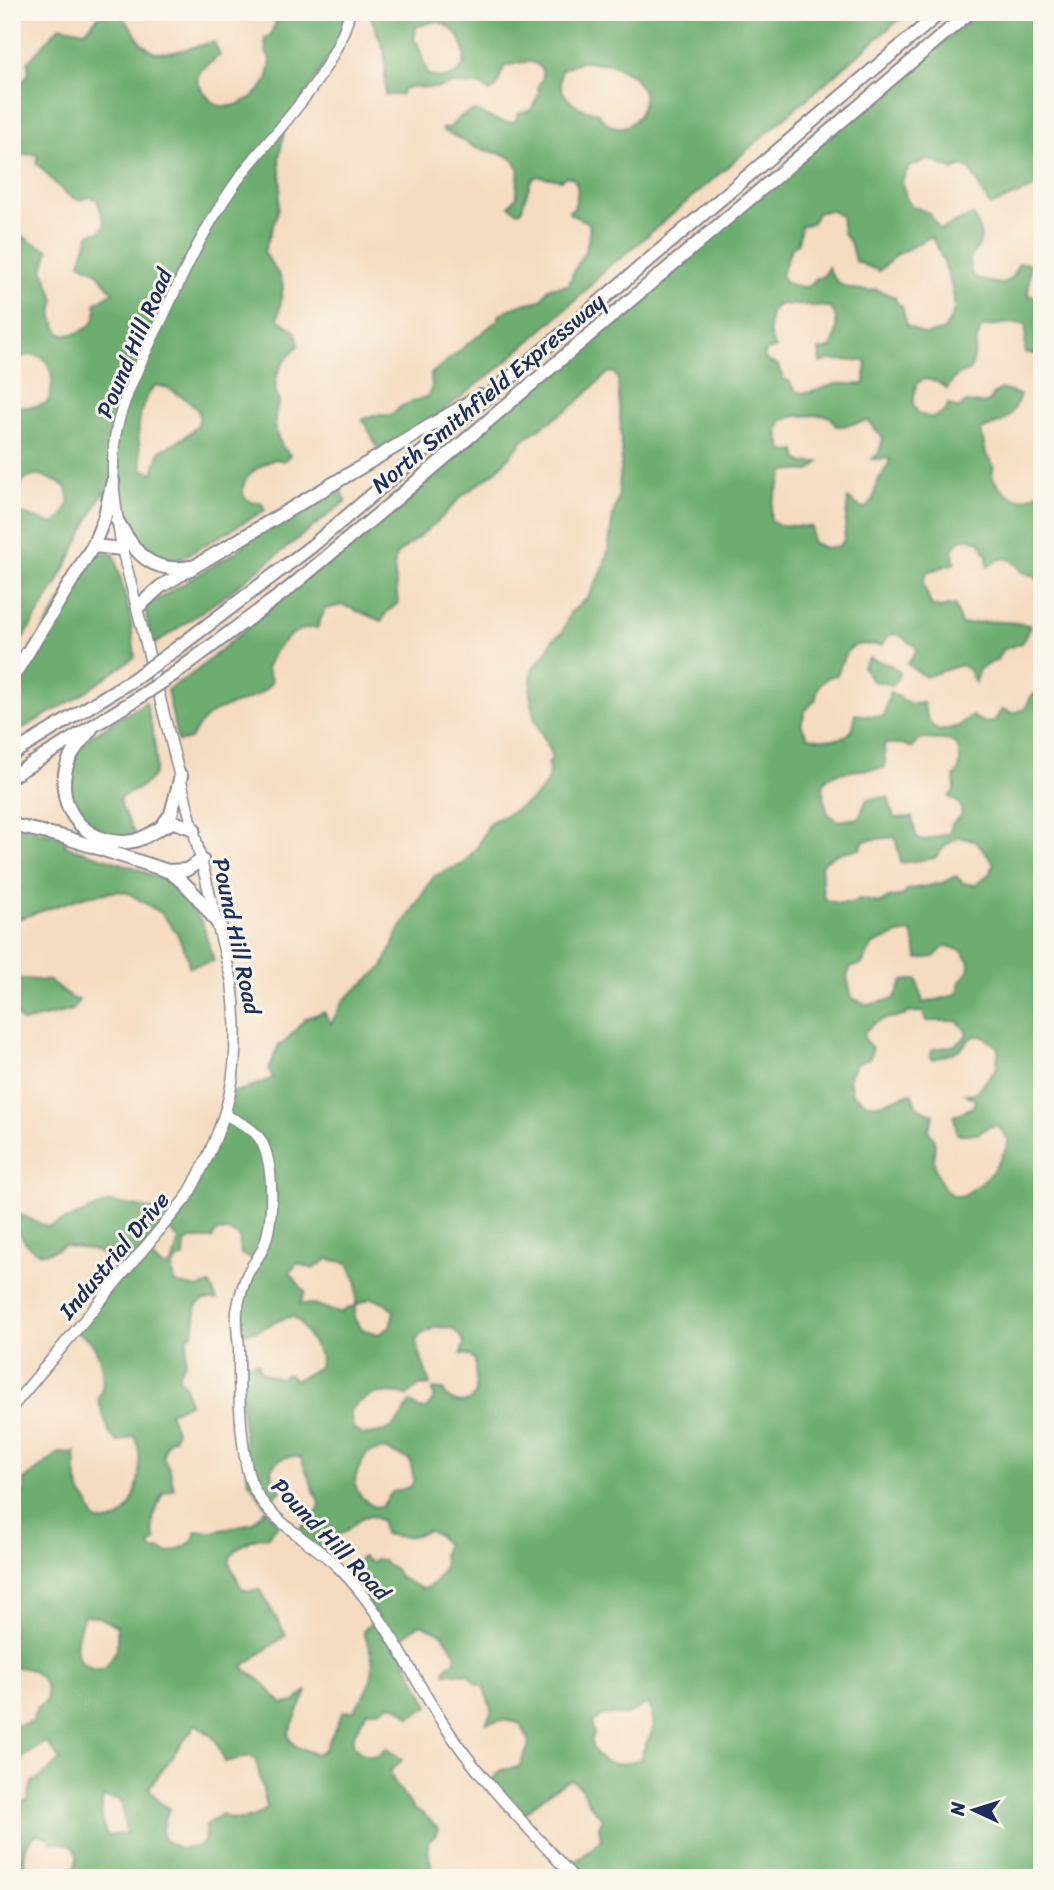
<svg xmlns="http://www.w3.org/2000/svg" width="1054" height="1890" font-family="Sriracha,sans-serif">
  <rect width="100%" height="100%" fill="#fbf7ec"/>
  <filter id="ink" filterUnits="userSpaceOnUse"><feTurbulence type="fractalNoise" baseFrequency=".0143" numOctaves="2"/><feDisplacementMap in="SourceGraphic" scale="14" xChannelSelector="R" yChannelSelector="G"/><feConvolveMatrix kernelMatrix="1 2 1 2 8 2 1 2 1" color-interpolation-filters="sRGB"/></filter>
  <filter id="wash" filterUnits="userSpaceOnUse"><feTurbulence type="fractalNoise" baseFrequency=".00686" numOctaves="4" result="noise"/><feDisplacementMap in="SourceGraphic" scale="28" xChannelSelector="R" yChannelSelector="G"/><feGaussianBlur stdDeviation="1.57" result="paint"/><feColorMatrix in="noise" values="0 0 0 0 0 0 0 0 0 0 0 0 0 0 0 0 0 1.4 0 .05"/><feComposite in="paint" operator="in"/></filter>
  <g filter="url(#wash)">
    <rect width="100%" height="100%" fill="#f5dcc0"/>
    <path fill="#6dae70" stroke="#446e67" stroke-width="2" fill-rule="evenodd" d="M280 12H349L340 41 293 113 284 133 279 158 281 184 278 211 264 252 280 277 283 286 278 319 295 331 299 345C283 361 268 378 279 402 271 420 275 442 290 455L284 461 275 459C259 466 238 477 244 497L253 503 261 502 265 510 177 561 136 550 115 509 103 492 57 584 12 656V405C24 408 37 408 48 402 58 377 50 344 17 359L12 372V228L31 242 49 250 43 269 55 301C49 315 54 321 60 334 78 338 102 324 95 304L113 292 96 271 80 263 89 234 101 231 105 224 97 199 89 197 80 200C61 195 50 175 36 163L38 156 36 154 20 155 12 159V97L29 73 28 62 60 26 85 31 99 16 118 14 132 28 141 43 155 53 174 52 214 42 220 55 199 72 197 81C201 89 206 97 214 103 229 114 258 97 266 82 269 76 270 68 271 61L266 52 265 38 270 36ZM155 385C174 389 170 390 185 399 221 421 181 440 160 451L153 473 143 470C137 440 134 410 155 385ZM39 474C46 478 58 481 64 486 76 497 64 519 53 524L19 513 14 505 23 480Z
      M369 12H800L829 16 839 12H908L620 259 612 263 579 297 499 368 440 413 378 449 366 424 362 420 373 415H391L402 406 428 396 432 387 431 374 499 319 500 314C513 306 527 303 541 300L549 288 568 285C572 279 572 274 575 269 584 256 591 239 589 223L570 214 569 211 574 208C577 196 581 188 573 178L566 176 561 180 538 176 531 180 521 211 518 212 509 206 517 196C516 187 520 176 518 168 513 150 487 153 474 147 463 141 455 135 443 131V128H449C481 93 481 125 514 122L519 113 531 110 539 94 538 85 543 79C543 56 520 61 504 67L496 88 490 92 481 85 453 84 437 88 412 87 403 89 401 95H385V53ZM437 21C474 32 477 89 428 75L418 44 414 40 416 27ZM581 61 610 64 633 75C636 83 646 90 644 99 641 126 614 139 598 113 574 108 554 95 562 69Z
      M980 12H1042V137L1039 141 1036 187 990 206 970 169 962 166 953 170 928 159 909 167 902 181 906 198 912 206 929 213 940 230 972 215 974 217C983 236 984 241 970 258L971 273 979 280 1002 284 1012 277 1019 263 1030 264 1028 296 1042 297V355L1025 353 1026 324 1011 323 982 327C973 341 977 357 970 371L957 375 947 389 936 381 924 379 916 384 913 404 918 414 932 418 946 411 948 404 958 409 966 402C1000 407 981 400 1001 389L1020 395C1009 424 1006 419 981 430L986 454 994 466C993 471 991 473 993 478 996 485 1012 500 1021 499 1028 498 1037 494 1042 490V592L1038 595V581L1035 576 1022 572C1012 556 1002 554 988 567L987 556 980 542 970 538 960 540 952 550 955 563 927 572 923 582 931 605 940 608 955 605 961 625C985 620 1005 620 1029 625L1030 626 1022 643 1002 650 997 660 979 669 975 683 969 670 961 665 925 677 907 664 917 650 916 647 898 634 890 635 882 645C848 643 849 644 837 675 824 676 816 686 816 699L805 711 801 725 808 737C819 740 844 742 851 731 854 726 855 720 855 714L883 717 890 692 911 704 924 703C925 715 929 725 939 731L959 726 971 716 985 723 994 722 1002 709 1012 713 1025 709 1032 695 1042 691V1878H573L566 1869C577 1859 592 1851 601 1840L599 1827 603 1818C598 1813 590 1807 588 1801 583 1790 581 1784 570 1780 553 1787 534 1805 520 1818L489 1783 502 1770 519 1767C527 1746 536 1747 519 1723L502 1720 486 1723 492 1711 483 1686 475 1683 468 1674 445 1673V1669L454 1662 456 1654 443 1634 421 1624 396 1642 429 1706 410 1717 399 1707 390 1704 380 1711H367L352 1738C354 1752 364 1756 376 1757L387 1748 402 1760 390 1772C394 1786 406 1795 413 1809L424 1814 438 1829 435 1836 428 1842C427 1855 433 1864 432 1878H67C74 1871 83 1853 71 1845 66 1842 58 1843 52 1843L49 1838 38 1834C21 1842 22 1863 29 1878H12V1806L28 1800 32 1782 42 1777 60 1760 46 1742 16 1762 12 1758V1727L32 1721 37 1708 46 1702C51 1681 32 1664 12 1668V1530L24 1492V1480L59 1453 72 1454 75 1452C76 1464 75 1480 80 1491 81 1495 86 1499 89 1504 91 1509 91 1515 96 1519 101 1523 106 1522 111 1521 139 1517 146 1456 134 1436L118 1442 110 1435 98 1399C107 1384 102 1356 91 1342 87 1338 81 1335 77 1331L127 1270C114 1259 99 1251 82 1248 75 1247 71 1248 65 1245 59 1248 50 1253 44 1253 27 1253 12 1225 12 1211L48 1227 110 1202 156 1210 174 1212 199 1173 229 1093 245 1089 273 1078 269 1070 278 1046 284 1043 306 1018 324 1012 331 1024 344 1000 383 967 398 933 434 876 463 864 478 846 490 822C511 813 556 794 548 764L552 759 550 750 535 721 530 694 532 670 548 650 552 640 562 633 570 613 589 596 602 571 608 552 613 515 618 499 622 454 618 379 614 372 608 373 573 406 522 440 520 445 496 471 461 497 438 521 396 555 394 566 398 603 386 613 382 621 343 605 325 609 317 628C292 626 274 648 266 668L272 681C262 700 230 703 212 713 202 719 196 730 190 739L178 742 167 690 195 672 629 304ZM830 210 841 216 843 233 850 242 855 261 879 271 896 255 930 237 932 238C942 254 956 290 954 309 953 317 948 323 944 330L926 335 907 326 902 306 897 303 895 297 875 289 871 291C848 288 838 290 828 267L824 276 815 279C809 292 798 286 786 283L781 275 791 249 798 243 801 226 812 223 817 213ZM780 304 829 307C840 315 838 338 830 348L819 350 820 363 829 360 866 361 865 384C856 385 845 383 836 384 821 387 797 404 790 382L783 378 777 364 768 362 764 356 767 350 776 349C767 338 766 310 780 304ZM823 415 831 417 836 426C845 427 858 422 869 421L883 438 879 453 872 459H890C888 469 882 473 878 481 873 492 876 500 866 508L860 507 848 498 844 540 839 546 825 548 812 542V527L778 525 771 520C769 501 779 489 784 472L790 470 810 471 819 462 804 463 798 459 796 451 787 452 782 449 778 430 782 420 796 416ZM923 739C944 741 961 735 960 761 960 769 959 771 954 777L955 790 949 797C959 802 963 805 961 816L952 824 950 833 922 841 916 836 912 817 894 818 888 797 867 799 859 818 839 821 828 814C826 806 822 795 823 786 826 768 869 770 885 768L884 744H902L913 748 916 742ZM895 837 901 863 935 858 946 845 960 837 977 842 994 864 990 873 976 885 963 883 956 876 942 883 906 890 905 895 891 897 880 903 859 899 852 903H837L825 900C820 889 823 877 821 865 833 853 844 851 860 849L863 842 867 840ZM912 932 918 959 934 957 943 948 948 946 962 951 970 962 968 971 960 982 958 993 949 997 923 1003 917 979 903 981 894 999 867 1005 852 998 847 977 850 968 862 964 873 944 898 934ZM923 1012 926 1021H958L967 1032C963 1047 945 1047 931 1050V1058L933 1059C944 1057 951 1054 960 1049 965 1046 968 1039 973 1037 982 1032 992 1043 998 1048 999 1056 996 1061 997 1068L976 1093 966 1094 975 1100 973 1107 954 1116 957 1134H978L988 1127 997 1125 1009 1140C1003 1159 992 1175 975 1187 970 1191 965 1197 956 1196 944 1195 935 1172 934 1161 933 1154 936 1146 934 1140 933 1136 930 1134 928 1130L934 1115 917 1107 911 1093C897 1097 881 1108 867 1103 862 1101 857 1096 852 1094L849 1078 855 1064 870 1058 872 1049 863 1036C871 1019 888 1018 904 1016L907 1013ZM165 1226 179 1239 173 1261 167 1268 160 1265 145 1250ZM228 1231 239 1236 241 1254 257 1261 240 1313 239 1333C264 1333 271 1320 293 1316L300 1322 321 1357 319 1367 296 1380 288 1374 280 1378 267 1375 260 1370 258 1362 238 1365 248 1480 265 1505 281 1491 273 1479 271 1469C278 1458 288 1454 301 1458L320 1505 317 1512 295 1534 320 1554 336 1535 343 1533 363 1517 372 1516 382 1521 384 1534C400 1538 413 1538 428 1530L437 1534 446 1545 443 1554 445 1564C439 1575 436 1586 422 1589L399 1577 395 1569 386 1565 383 1560 375 1559 372 1563 362 1557 343 1574 378 1617 363 1631C378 1667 376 1677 354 1711L343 1712 324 1751 317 1754C306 1750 290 1748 288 1734L307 1692 306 1691 295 1702 283 1704C275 1699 272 1693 266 1686 260 1678 249 1675 243 1666L286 1635 259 1589 250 1591 242 1589 229 1563 231 1556C239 1546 254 1535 267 1538L279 1524 266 1509 252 1523 212 1532 195 1531C196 1545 180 1548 169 1553L160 1549 154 1551 151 1549V1544L156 1540C148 1523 156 1509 163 1493L174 1489 170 1470 163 1457C165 1449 165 1441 174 1438L176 1431 169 1412 189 1404 185 1386 179 1377 180 1370 185 1362 188 1336 193 1333 197 1305 204 1300H217L210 1284 198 1288 175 1283C170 1271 171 1261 184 1257L185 1244 190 1239H212L216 1232ZM328 1259 348 1263 357 1283 356 1305 340 1313C323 1309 318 1302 300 1304L305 1292 290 1273 297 1263 313 1269ZM371 1298 385 1303 394 1311 390 1327 379 1334 361 1329 354 1318 356 1305ZM436 1327C454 1327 455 1327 464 1343L461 1354 469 1355 475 1361 476 1393C468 1408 449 1404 443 1390L433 1389 434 1399 426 1409H419L410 1402C394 1430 395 1430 363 1435L353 1428 350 1410C372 1391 378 1391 407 1395L419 1386 430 1385 416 1341 421 1334ZM384 1449 410 1460 414 1481 410 1487 392 1492 382 1506 374 1507C348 1490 352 1478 367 1453ZM84 1615 98 1617 117 1626V1649L106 1667 95 1670C91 1667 84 1664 81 1661 71 1650 80 1626 84 1615ZM648 1703C661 1733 648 1732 640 1759 633 1761 625 1764 617 1764 602 1763 586 1750 594 1734L592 1724C603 1709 612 1716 627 1715ZM196 1724 215 1739 225 1762 250 1756 256 1760 267 1808C257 1819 233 1823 222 1814L206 1825 204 1841 199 1846 181 1849 163 1839 162 1830 169 1808 161 1804 149 1788ZM103 1797 121 1800 126 1833 108 1836C100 1824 101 1811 103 1797Z
      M337 482 346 501 226 595 152 646 145 607 237 551 286 511Z
      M97 553 114 554 130 615 135 657 77 698 12 734V683L75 576Z
      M870 658 892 666 900 673 893 685 872 681 863 666Z
      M146 702C149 720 163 763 152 777 144 787 130 793 119 798 122 814 131 823 137 839H101L63 796 79 743Z
      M12 824 66 838 65 846 133 867 170 883 202 922 214 961 189 967 188 959 177 933 161 913 128 893 119 891 86 896 12 921Z
      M12 978 50 981 71 998 79 1000 73 1010 22 1022 15 1012Z"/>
  </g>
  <g filter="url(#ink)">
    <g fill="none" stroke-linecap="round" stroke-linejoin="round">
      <defs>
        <path id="secondary" d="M226 1115C238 1122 252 1127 260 1139 275 1163 274 1222 263 1248 259 1257 252 1265 247 1275 243 1285 239 1300 237 1311 236 1322 238 1336 239 1348 239 1389 239 1428 247 1469 257 1517 306 1536 338 1567 386 1614 410 1675 447 1729 483 1783 531 1830 574 1878
          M12 1407 187 1197C230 1120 243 1070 232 982L122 549C116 509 108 468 117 427 126 390 145 353 162 319 186 267 210 216 245 170 284 121 333 75 350 12"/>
        <path id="highway" d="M117 520C135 553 150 574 191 567
          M93 546 122 549
          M138 607 160 587 480 396
          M176 649 312 546 941 12
          M174 674 287 590 395 500 970 12
          M12 678 93 546 104 519 113 481
          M91 729C84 739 74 748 69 760 52 801 80 843 125 842 144 842 157 827 174 822L194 829
          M12 754 134 679
          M12 776 135 700
          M12 825 64 837 168 871C190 885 204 905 220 926
          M162 826 171 814 181 776
          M168 871 186 870 202 860"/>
      </defs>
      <use href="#secondary" stroke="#88868f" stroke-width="13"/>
      <use href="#highway" stroke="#88868f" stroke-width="16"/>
      <use href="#secondary" stroke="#fff" stroke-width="10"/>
      <use href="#highway" stroke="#fff" stroke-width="12"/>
      <defs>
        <path id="highway-bridge" d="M134 679 176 649
          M135 700 174 674"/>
      </defs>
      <use href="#highway-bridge" stroke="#88868f" stroke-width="16" stroke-linecap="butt"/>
      <use href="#highway-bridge" stroke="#fff" stroke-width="12"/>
    </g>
  </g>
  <g text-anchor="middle" stroke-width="6" stroke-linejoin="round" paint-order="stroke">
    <g font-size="23" fill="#1b2f5e" stroke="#fbf7ec">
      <text transform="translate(134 343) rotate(-67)" y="8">Pound Hill Road</text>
      <text transform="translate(488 393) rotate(-40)" y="8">North Smithfield Expressway</text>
      <text transform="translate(237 936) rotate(78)" y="8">Pound Hill Road</text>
      <text transform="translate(114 1255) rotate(-50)" y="8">Industrial Drive</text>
      <text transform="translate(331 1539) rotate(46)" y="8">Pound Hill Road</text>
    </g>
  </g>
  <rect width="1054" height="1890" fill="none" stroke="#fbf7ec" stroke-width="42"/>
  <g transform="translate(974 1810) rotate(274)" stroke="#fbf7ec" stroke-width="5" paint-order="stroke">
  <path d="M0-5L12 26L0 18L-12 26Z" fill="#1b2f5e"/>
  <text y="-10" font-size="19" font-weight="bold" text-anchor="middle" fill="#1b2f5e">N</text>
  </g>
</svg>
